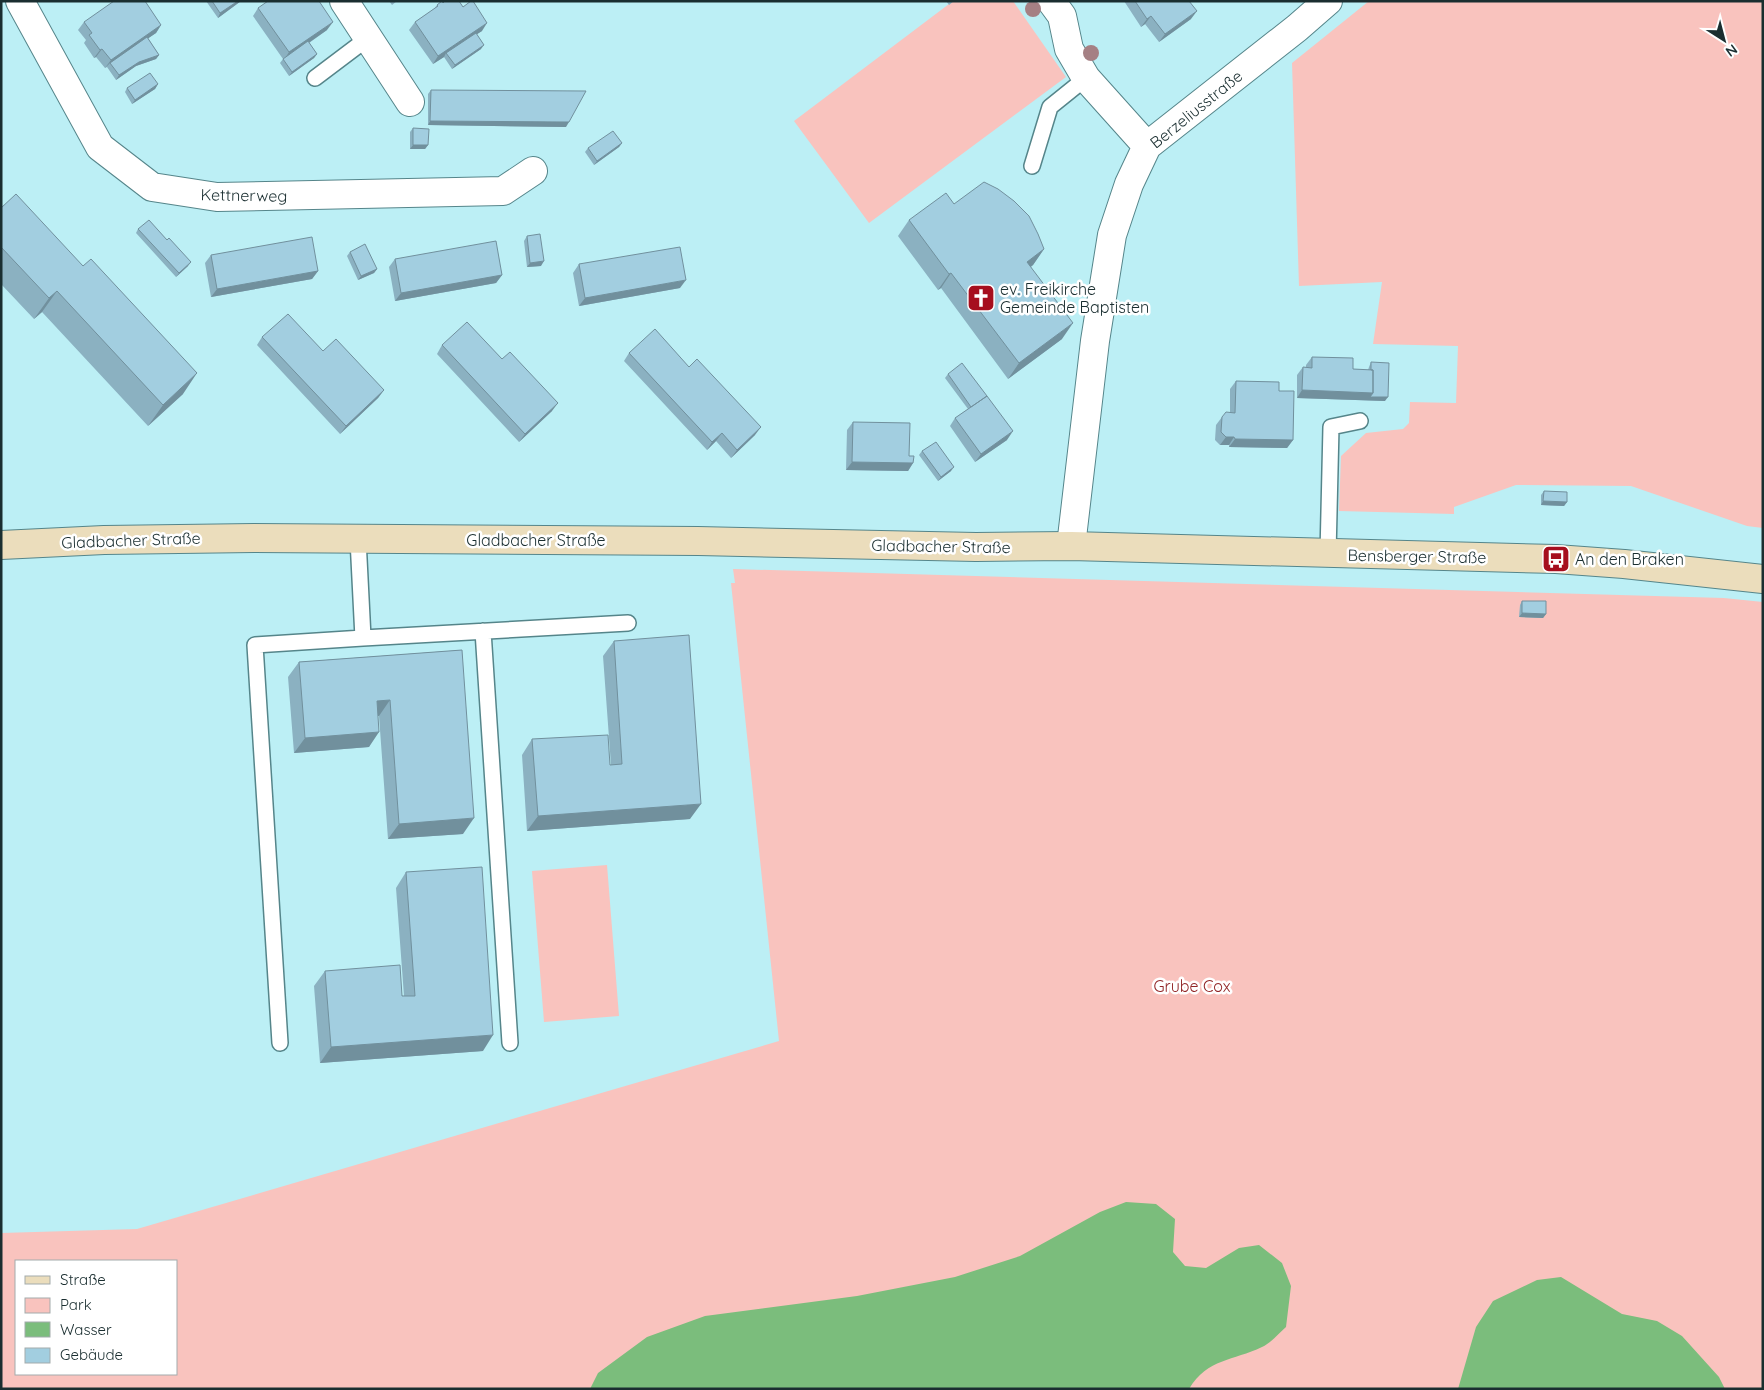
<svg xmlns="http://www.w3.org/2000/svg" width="1764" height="1390" font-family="Quicksand,sans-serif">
  <rect width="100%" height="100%" fill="#bceff5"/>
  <path fill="#f9c3be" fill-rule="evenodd" d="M953 1H1013L1066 77 869 223 794 121Z
    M1369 1H1763V528L1747 526 1631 486 1516 485 1454 507V514L1339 511 1341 456 1366 433 1403 429 1409 423 1410 402 1456 403 1458 346 1373 344 1382 282 1299 286 1292 63Z
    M733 569 1724 598 1763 602V1389H1V1233L137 1229 779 1041 731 583H735ZM16 1261H176V1374H16Z
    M607 865 619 1016 544 1022 532 871Z"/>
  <path fill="#7bbd7c" d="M1126 1202 1156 1204 1175 1219 1173 1252 1185 1266 1206 1268 1239 1248 1259 1245 1282 1263 1291 1286 1286 1327C1279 1333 1271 1343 1262 1347 1233 1361 1208 1358 1189 1389H590L598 1373 647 1337 705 1316 857 1296 955 1277 1020 1256 1100 1212Z
    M1561 1277 1622 1314 1657 1321 1682 1336 1719 1377 1725 1389H1458L1476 1327 1493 1301 1537 1280Z"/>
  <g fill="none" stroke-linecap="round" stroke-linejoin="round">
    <defs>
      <path id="lane" d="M315 78 368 38
        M1032 166 1050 107 1086 78
        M1328 554 1331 427 1360 421
        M483 631 510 1043
        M363 638 628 623
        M280 1043 255 645 363 638 358 539"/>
      <path id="street" d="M20 1 100 147 152 187 217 197 503 191 533 171
        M344 1 410 102
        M1051 1 1062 16 1069 49 1086 78 1147 146
        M1071 546 1095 341 1112 235 1129 184 1147 146 1297 28 1328 1"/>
      <path id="secondary" d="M1 545 104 540 254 538 698 541 976 547 1071 546 1556 559 1624 564 1763 579"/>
    </defs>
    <use href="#lane" stroke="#55858a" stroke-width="18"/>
    <use href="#street" stroke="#55858a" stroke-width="30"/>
    <use href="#secondary" stroke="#55858a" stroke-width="30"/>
    <use href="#lane" stroke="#fff" stroke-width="15"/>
    <use href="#street" stroke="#fff" stroke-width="28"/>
    <use href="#secondary" stroke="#ebddbc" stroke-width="28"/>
  </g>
  <g fill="#a58084">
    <circle cx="1033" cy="9" r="8"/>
    <circle cx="1091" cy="53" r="8"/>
  </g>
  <path fill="#8bb1c1" d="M206 1H241L218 18Z
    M389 1H397L392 5Z
    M946 1H954L949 5Z
    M1124 1H1189L1191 19 1159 42 1145 24 1141 27Z
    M443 3 482 31 476 34 481 49 452 69 444 57 433 64 409 30 415 22 434 9 437 5Z
    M258 8 327 30 309 43 317 54 314 58 289 76 280 63 283 59 253 16Z
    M84 22 161 25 156 33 148 38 159 55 156 59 136 66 116 80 107 67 105 68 96 57 94 58 84 43 86 40 78 30Z
    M158 84 155 89 132 104 125 92 127 88Z
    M431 90 566 127 428 125V94Z
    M413 128 428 145 425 149H410V132Z
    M622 143 619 147 594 165 585 152 588 148Z
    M954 204 1044 249 1033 265 1031 267 1062 339 1008 379 941 288 938 290 898 236 909 220Z
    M1 208 183 394 148 426 42 312 34 319 1 284Z
    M138 229 188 266 176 277 136 233Z
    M527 236 541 266 527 267 524 241Z
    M350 252 377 269 374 273 358 280 347 256Z
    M211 255 318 271 312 279 211 297 205 263Z
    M395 259 502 275 496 283 395 301 389 267Z
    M579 264 680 288 579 306 573 273Z
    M262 337 323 351 384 390 378 398 340 434 257 345Z
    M442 345 502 359 552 411 519 442 437 354Z
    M629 353 689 367 755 435 731 458 716 441 707 450 624 361Z
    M1312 357 1353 369 1368 370 1369 367 1371 362 1385 401 1297 398V375L1303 367H1306V365Z
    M948 374 1007 440 975 462 950 426 955 418 968 409 945 378Z
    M1236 381 1279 391 1293 440 1287 448 1229 447V445H1220L1215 440 1216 425 1222 417 1230 412V389Z
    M853 422 909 456 913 463 908 471 846 470 847 430Z
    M922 451 951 471 938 481 919 455Z
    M1544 491 1567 502 1564 506 1541 505V495Z
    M1522 601 1546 614 1543 618 1519 617 1520 605Z
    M614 641 690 819 527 831 522 755 532 739 611 765 603 656Z
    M462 650 463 834 388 839 379 716H378L369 747 294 753 288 677 299 662Z
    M406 872 483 1051 320 1063 314 986 325 971 404 996 396 888Z"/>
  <path fill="#71909d" d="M238 1H241L218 18 220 13Z
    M1197 11 1191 19 1159 42 1165 34Z
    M1151 16 1145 24 1141 27 1147 19Z
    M333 22 327 30 284 60 289 52Z
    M487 23 482 31 447 54 446 53 444 57 433 64 438 56Z
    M161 25 156 33 111 64 110 63 105 68 111 60Z
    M484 45 481 49 452 69 455 65Z
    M102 49 96 57 94 58 100 50Z
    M317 54 314 58 289 76 292 72Z
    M159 55 156 59 136 66 116 80 119 75 139 62Z
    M158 84 155 89 132 104 135 100Z
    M430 121 569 122 566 127 428 125Z
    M622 143 619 147 594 165 597 161Z
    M413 145H428L425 149H410Z
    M1044 249 1033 265 1016 277 1027 262Z
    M544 261 541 266 527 267 530 263Z
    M191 262 188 266 176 277 179 273Z
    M377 269 374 273 358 280 361 276Z
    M318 271 312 279 211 297 217 289Z
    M951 273 941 288 938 290 949 274Z
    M502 275 496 283 395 301 401 293Z
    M686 280 680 288 579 306 585 298Z
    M57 291 42 312 34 319 49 298Z
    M1073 323 1062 339 1008 379 1019 363Z
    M197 373 183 394 148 426 163 405Z
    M384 390 378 398 340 434 346 426Z
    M1302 390 1373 393 1388 397 1385 401 1297 398Z
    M558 403 552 411 519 442 525 434Z
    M761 427 755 435 731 458 737 450Z
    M1013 431 1007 440 975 462 981 454Z
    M722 433 716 441 707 450 712 442Z
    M1226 437H1234L1229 445H1220Z
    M1235 439 1293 440 1287 448 1229 447Z
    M852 462 913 463 908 471 846 470Z
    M954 467 951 471 938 481 941 477Z
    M1543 501 1567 502 1564 506 1541 505Z
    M1522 613 1546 614 1543 618 1519 617Z
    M390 700 379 716 366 717 377 701Z
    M379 732 369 747 294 753 305 738Z
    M701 804 690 819 527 831 538 816Z
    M474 818 463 834 388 839 399 824Z
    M493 1035 483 1051 320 1063 331 1047Z"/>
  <path fill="#a2cee0" stroke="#71909d" d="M114 1H145L161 25 111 60 102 49 100 50 89 35 92 33 84 22Z
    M212 1H238L220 13Z
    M268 1H319L333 22 289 52 258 8Z
    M442 1 443 3 445 1H459L463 7 471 1H473L487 23 438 56 415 22 438 6 437 5Z
    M1135 1H1189L1197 11 1165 34 1151 16 1147 19Z
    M476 33 484 45 455 65 446 53Z
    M147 37 159 55 139 62 119 75 110 63Z
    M308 41 317 54 292 72 283 59Z
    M150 73 158 84 135 100 127 88Z
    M431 90 586 91 569 122 430 121Z
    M413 128 429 129 428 145H413Z
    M613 131 622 143 597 161 588 148Z
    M984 182 998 189 1014 201 1029 216 1038 234 1044 249 1027 262 1073 323 1019 363 951 273 949 274 909 220 946 193 954 204Z
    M16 194 83 266 91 259 197 373 163 405 57 291 49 298 1 247V208Z
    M149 220 167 240 169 238 191 262 179 273 138 229Z
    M540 234 544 261 530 263 527 236Z
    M312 237 318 271 217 289 211 255Z
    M496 241 502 275 401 293 395 259Z
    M365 244 377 269 361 276 350 252Z
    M680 247 686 280 585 298 579 264Z
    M288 314 323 351 336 339 384 390 346 426 262 337Z
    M467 322 502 359 510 352 558 403 525 434 442 345Z
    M655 329 689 367 697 359 761 427 737 450 722 433 712 442 629 353Z
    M1312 357 1353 358V369L1373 370V393L1302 390 1303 367 1312 368Z
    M1371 362 1389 363 1388 397H1370L1373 393V370H1371Z
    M962 363 987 396 971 407 948 374Z
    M1236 381 1279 382V391H1294L1293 440 1235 439 1234 437H1226L1221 432 1222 417 1226 412 1235 413Z
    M987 396 1013 431 981 454 955 418Z
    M853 422 910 423 909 456H914L913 463 852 462Z
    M936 442 954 467 941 477 922 451Z
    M1544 491 1567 492V502L1543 501Z
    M1522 601H1546V614L1522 613Z
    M689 635 701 804 538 816 532 739 608 735 610 765 622 764 614 641Z
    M462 650 474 818 399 824 390 700 377 701 379 732 305 738 299 662Z
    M482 867 493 1035 331 1047 325 971 400 965 402 996H415L406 872Z"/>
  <defs>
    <symbol id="church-square" viewBox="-11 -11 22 22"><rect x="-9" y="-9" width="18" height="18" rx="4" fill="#a60e1e" stroke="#fff"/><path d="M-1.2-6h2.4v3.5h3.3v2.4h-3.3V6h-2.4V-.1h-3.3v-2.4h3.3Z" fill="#fff"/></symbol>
    <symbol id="bus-square" viewBox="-11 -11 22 22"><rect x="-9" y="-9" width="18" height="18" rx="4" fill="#a60e1e" stroke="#fff"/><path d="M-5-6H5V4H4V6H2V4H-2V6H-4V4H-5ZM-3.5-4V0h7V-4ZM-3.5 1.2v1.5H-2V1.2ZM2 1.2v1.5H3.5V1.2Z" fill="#fff"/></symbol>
  </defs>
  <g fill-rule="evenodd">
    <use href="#church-square" x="965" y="282" width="32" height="32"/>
    <use href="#bus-square" x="1540" y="543" width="32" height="32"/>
  </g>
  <g text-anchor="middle" stroke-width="5" stroke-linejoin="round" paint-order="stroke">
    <g font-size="16" fill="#1a2e30" stroke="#fff">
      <text transform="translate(1196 109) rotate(-39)" y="6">Berzeliusstraße</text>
      <text transform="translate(244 195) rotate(1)" y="6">Kettnerweg</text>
      <text transform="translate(131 540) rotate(-2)" y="6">Gladbacher Straße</text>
      <text x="536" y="546">Gladbacher Straße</text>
      <text transform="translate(941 546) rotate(1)" y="6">Gladbacher Straße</text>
      <text transform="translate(1417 556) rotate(1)" y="6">Bensberger Straße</text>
    </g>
    <g font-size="16" fill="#1a2e30" stroke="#fff" text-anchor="start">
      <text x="1000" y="295">ev. Freikirche<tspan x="1000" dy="18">Gemeinde Baptisten</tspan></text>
      <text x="1575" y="565">An den Braken</text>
    </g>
    <g font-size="16" fill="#922627" stroke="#fff">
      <text x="1192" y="992">Grube Cox</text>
    </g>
  </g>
  <rect width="1764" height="1390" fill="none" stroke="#1a2e30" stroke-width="5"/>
  <rect x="15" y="1260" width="162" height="115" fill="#ffffff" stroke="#a3abac"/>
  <rect x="25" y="1276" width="25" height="8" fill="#ebddbc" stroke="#a3abac"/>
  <text x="60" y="1285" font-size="15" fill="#1a2e30">Straße</text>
  <rect x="25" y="1298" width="25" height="15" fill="#f9c3be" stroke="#a3abac"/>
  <text x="60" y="1310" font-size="15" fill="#1a2e30">Park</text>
  <rect x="25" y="1322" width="25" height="15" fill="#7bbd7c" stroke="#a3abac"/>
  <text x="60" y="1335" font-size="15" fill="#1a2e30">Wasser</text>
  <rect x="25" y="1348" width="25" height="15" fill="#a2cee0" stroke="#a3abac"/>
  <text x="60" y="1360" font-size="15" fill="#1a2e30">Gebäude</text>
  <g transform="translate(1724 40) rotate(144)" stroke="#ffffff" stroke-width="4" paint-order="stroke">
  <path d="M0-4L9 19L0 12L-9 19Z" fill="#1a2e30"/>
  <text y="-8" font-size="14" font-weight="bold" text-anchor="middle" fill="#1a2e30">N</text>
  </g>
</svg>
